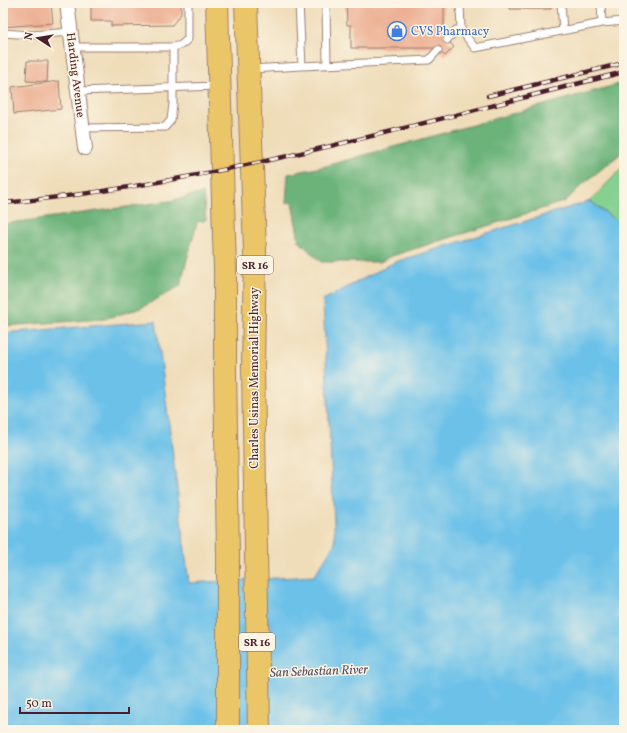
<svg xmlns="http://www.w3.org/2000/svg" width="627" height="733" font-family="Vollkorn,serif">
  <rect width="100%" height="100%" fill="#fcf5e5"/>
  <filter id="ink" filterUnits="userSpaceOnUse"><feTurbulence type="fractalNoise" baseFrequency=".025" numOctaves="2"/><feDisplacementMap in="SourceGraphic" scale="8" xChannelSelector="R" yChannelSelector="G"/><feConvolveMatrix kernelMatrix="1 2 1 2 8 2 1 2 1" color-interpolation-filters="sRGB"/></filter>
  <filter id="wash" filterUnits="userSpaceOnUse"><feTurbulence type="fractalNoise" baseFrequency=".012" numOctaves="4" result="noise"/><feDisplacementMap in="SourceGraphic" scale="16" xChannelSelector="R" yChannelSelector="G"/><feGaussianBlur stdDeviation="0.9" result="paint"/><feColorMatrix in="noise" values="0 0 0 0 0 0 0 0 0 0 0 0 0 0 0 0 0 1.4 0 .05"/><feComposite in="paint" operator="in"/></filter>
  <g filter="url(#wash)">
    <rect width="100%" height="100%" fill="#efddba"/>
    <path fill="#86d18f" stroke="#68785d" d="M624 166V227L590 201Z"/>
    <path fill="#6cb37a" stroke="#5b6952" d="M619 84H624V151L583 184 566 201 392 256 380 262H321L299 241 292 202 286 203 288 174 322 167Z
      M203 193 206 220 197 222 180 286 141 308 104 319 3 326V224L170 201Z"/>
    <path fill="#6cc1e9" stroke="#5b708a" d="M590 201 624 227V730H3V333L156 321 189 583 314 576 335 543 323 300 395 262Z"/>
    <g id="blocks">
      <path fill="#eba98b" d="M3 3H51L53 23 3 27Z
        M91 3H181V14L172 25 111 26V21H91Z
        M346 3H444V37L454 47 445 56 436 48H351V25H347Z
        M510 3H551V9H510Z
        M27 61H48L47 82 26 81Z
        M59 81 61 109 14 114 12 87Z"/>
    </g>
  </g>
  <g filter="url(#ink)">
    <use href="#blocks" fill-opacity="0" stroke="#9c7e72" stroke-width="1"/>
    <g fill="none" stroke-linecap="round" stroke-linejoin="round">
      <defs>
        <path id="lane" d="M326 3 327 65
          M460 3 461 30 475 48 602 23 601 3
          M561 3 563 31
          M602 23 624 21
          M3 33 31 35 71 32
          M447 40 456 30H461
          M73 47H173L181 45 188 39V3
          M302 66 429 60 438 50
          M251 69 302 66 299 3
          M78 91 218 86
          M82 128 165 127 171 120 173 104V47"/>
        <path id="street" d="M67 3 85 148"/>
        <path id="highway" d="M217 3 225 269V370L228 555V730
          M246 3 255 251 253 366 259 730"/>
      </defs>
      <use href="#lane" stroke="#9c7e72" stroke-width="9"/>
      <use href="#street" stroke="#9c7e72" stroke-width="16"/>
      <use href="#highway" stroke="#9c7e72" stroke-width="24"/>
      <use href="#lane" stroke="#fff" stroke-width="7"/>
      <use href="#street" stroke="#fff" stroke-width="14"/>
      <use href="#highway" stroke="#ebc669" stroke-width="22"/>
      <defs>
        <path id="rail" d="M488 96 624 63
          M3 203C215 184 419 123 624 72"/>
      </defs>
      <use href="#rail" stroke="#4a1f2b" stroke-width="4.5"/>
      <use href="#rail" stroke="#fcf5e5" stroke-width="3" stroke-dasharray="9" stroke-linecap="butt"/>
    </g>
  </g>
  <defs>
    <symbol id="shop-ring" viewBox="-11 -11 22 22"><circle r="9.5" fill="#fcf5e5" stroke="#3f7fe0" stroke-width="1.5"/><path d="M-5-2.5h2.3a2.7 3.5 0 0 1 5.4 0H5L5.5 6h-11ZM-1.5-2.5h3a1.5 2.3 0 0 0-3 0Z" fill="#3f7fe0"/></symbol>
  </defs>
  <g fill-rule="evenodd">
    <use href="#shop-ring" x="386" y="20" width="22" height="22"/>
  </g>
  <g text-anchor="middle" stroke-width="3" stroke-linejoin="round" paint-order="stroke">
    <g fill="#fcf5e5" stroke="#7f5f63" stroke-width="1">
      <rect x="237" y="256" width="36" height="18" rx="3"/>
      <rect x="239" y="633" width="36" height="18" rx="3"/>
    </g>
    <g font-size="11" font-weight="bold" fill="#4a1f2b">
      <text x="255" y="269">SR 16</text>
      <text x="257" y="646">SR 16</text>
    </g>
    <g font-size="12" fill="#366cbe" stroke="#fcf5e5" text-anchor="start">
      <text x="411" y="35">CVS Pharmacy</text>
    </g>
    <g font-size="12" fill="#4a1f2b" stroke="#fcf5e5">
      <text transform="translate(76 75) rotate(83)" y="4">Harding Avenue</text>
      <text transform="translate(254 378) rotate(-90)" y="4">Charles Usinas Memorial Highway</text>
    </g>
    <g font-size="13" font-style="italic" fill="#545064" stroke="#fcf5e5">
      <text transform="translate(319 670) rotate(-2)" y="5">San Sebastian River</text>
    </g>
  </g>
  <rect width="627" height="733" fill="none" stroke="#fcf5e5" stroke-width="16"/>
  <g transform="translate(38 38) rotate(282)" stroke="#fcf5e5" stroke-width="3" paint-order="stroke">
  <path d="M0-3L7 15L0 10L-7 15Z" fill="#4a1f2b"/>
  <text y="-6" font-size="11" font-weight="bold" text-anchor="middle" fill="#4a1f2b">N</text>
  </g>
  <path d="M20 707v6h109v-6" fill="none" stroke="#4a1f2b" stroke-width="2"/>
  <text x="26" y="707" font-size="12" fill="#4a1f2b" stroke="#fcf5e5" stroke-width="3" paint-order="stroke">50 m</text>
</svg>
